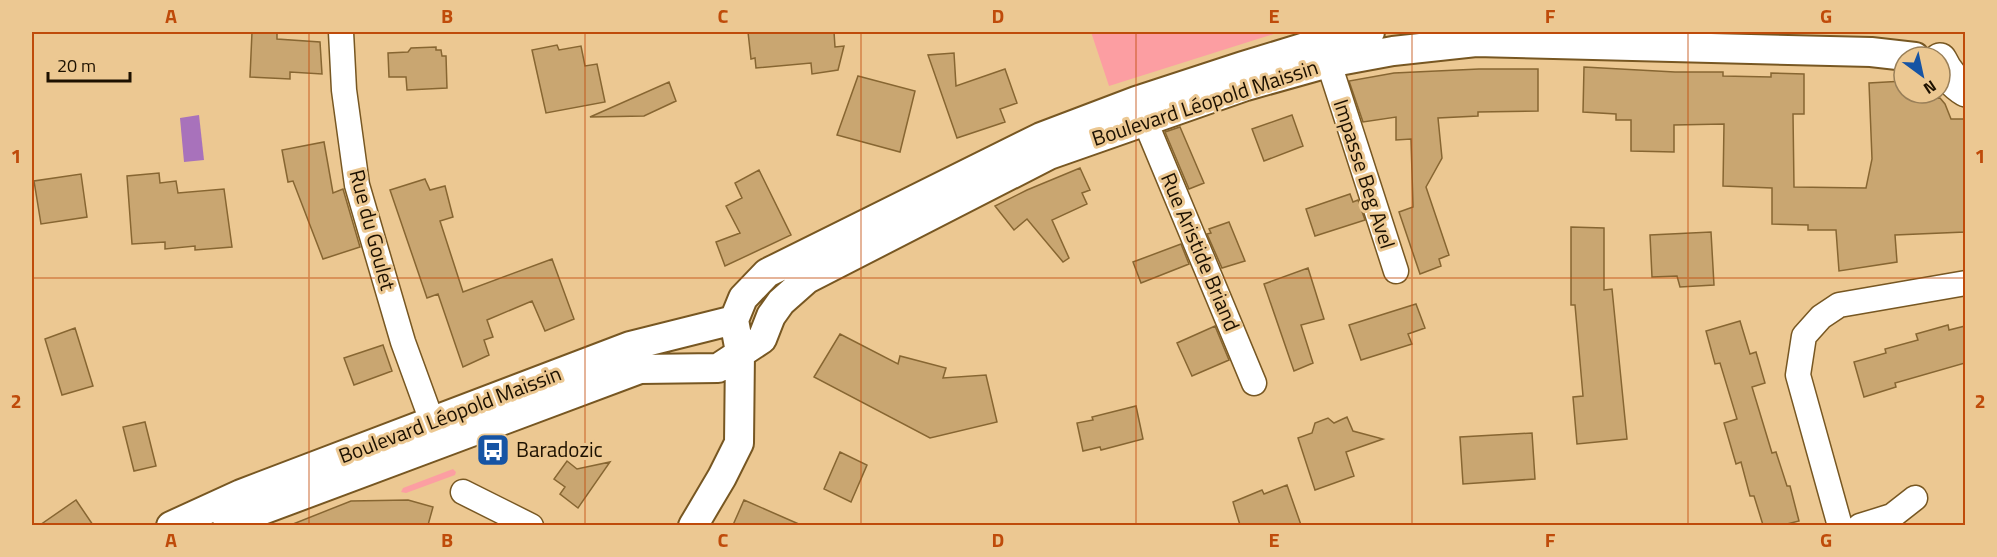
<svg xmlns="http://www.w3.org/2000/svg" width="1997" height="557" font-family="'Titillium Web',sans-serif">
  <rect width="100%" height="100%" fill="#ecc892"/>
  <path fill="#fc9ea2" d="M1091 32H1280L1109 86Z
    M453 469 456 472 455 475 406 493 401 492 403 488Z"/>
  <path fill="#a872bb" d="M199 115 204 160 184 162 180 118Z"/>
  <path fill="#c9a671" stroke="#876632" stroke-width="1.5" d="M252 32 277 33V39L320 42 322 74 290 72V79L250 77Z
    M748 32H834L835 47 844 46 838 70 812 74 811 63 756 68 755 58 751 59Z
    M557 45 559 50 581 46 585 66 597 64 605 102 546 113 532 50Z
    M436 47V50H441L442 56H446L447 88 407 90 406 77H389L388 53 408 52 411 48Z
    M954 53 956 86 1005 69 1017 103 1000 109 1005 122 957 138 928 55Z
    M1584 67 1675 72H1723V76L1771 77V73L1804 74V114H1793L1794 187 1866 188 1872 159 1869 83 1904 81V93H1910V99L1940 98 1945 104 1951 119H1965V232L1895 235 1897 262 1839 271 1836 230H1808V225L1772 224V188L1723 186 1724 124 1674 125V152L1631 151V120H1616V114L1583 112Z
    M1479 69H1538V111L1478 112V116L1438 118 1442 158 1426 187 1449 255 1439 259 1441 266 1420 274 1399 212 1413 207 1411 139 1396 140V117L1363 122 1349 81 1394 73Z
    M858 76 915 91 900 152 837 135Z
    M669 82 676 101 644 116 590 117Z
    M1292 115 1303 146 1264 161 1252 129Z
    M1180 127 1204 183 1189 189 1165 132Z
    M324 142 333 193 343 189 360 247 323 259 293 181 288 182 282 150Z
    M1080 168 1090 190 1082 193 1087 204 1052 220 1069 258 1063 262 1027 219 1014 230 995 206 1027 190Z
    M759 170 791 235 725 266 716 242 740 233 726 206 742 198 735 183Z
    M159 173 160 183 176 181 178 193 224 189 232 247 195 250V246L165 249V242L132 244 127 176Z
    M81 174 87 217 41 224 34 181Z
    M425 179 430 190 445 186 453 217 440 221 463 292 552 259 574 319 545 331 532 301 487 320 493 337 484 340 489 355 463 367 438 294 427 298 390 190Z
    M1350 194 1353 202 1358 200 1365 220 1315 236 1306 209Z
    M1229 222 1245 261 1222 268 1207 234 1211 233 1209 229Z
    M1571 227 1604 228V290L1612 289 1627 439 1577 444 1573 397 1583 396 1575 305H1571Z
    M1711 232 1714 285 1680 287 1677 276 1652 277 1650 235Z
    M1181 244 1189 264 1141 283 1133 262Z
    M1308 268 1324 319 1301 325 1313 363 1294 371 1264 284Z
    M1416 304 1425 328 1408 334 1412 344 1361 360 1349 325Z
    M1740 321 1750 354 1756 352 1765 383 1752 387 1772 453 1776 452 1787 486H1790L1799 521 1783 525H1763L1754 496H1750L1741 462 1736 464 1724 423 1737 419 1720 363 1715 364 1706 331Z
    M1948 325 1949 330 1965 326V363L1895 383 1896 387 1864 397 1854 362 1886 353 1885 349 1918 340 1916 334Z
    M1215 326 1229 360 1192 376 1177 343Z
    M75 328 93 386 62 395 45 339Z
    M840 334 898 364 900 356 946 368 943 378 986 375 997 422 930 438 814 377Z
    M383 345 392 371 354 385 344 358Z
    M1136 406 1143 439 1101 450 1100 447 1083 451 1077 423 1093 420 1092 417Z
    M1347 417 1353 431 1383 439 1346 452 1354 476 1315 490 1298 438 1312 433 1315 423 1328 418 1334 423Z
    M145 422 156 466 134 471 123 427Z
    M1532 433 1535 479 1463 484 1460 437Z
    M840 452 867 465 851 502 824 489Z
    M567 461 577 469 610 462 578 508 560 494 565 487 554 479Z
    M1287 485 1301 525H1240L1233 502 1262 490 1264 494Z
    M76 500 93 525H40Z
    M408 500 433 507 428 525H293V524L351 501Z
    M744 500 801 525H733Z"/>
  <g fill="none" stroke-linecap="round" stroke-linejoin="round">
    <defs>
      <path id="minor" d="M341 32 344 90 357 185 403 342 438 438
        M1323 45 1396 271
        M1145 121 1254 383
        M463 492 531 526
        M1840 526 1798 375 1804 336 1821 317 1839 305 1966 283
        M1860 526 1892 516 1915 498"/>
      <path id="tertiary" d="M171 526 241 494 630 346 734 320
        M227 526 249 515 640 369 718 368 762 339 771 316 781 302 807 279 1049 155 1246 86 1328 63 1393 51 1476 42 1871 52 1915 57
        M693 526 722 477 739 443 740 352 734 320 743 298 767 273 1041 137 1136 101 1243 66 1322 42 1370 32"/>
      <path id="secondary" d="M1940 60C1946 73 1953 82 1966 90"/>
    </defs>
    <use href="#minor" stroke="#775722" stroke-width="27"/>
    <use href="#tertiary" stroke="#775722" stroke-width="32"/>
    <use href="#secondary" stroke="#775722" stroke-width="36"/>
    <use href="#minor" stroke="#fff" stroke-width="24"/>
    <use href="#tertiary" stroke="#fff" stroke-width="28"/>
    <use href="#secondary" stroke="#fff" stroke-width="33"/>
  </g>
  <path fill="none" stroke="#bf4b0a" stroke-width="1.5" stroke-opacity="0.55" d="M309 32V526M585 32V526M861 32V526M1136 32V526M1412 32V526M1688 32V526M32 278H1966"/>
  <defs>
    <symbol id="bus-square" viewBox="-11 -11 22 22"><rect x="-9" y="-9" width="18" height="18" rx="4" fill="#1654a4" stroke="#ecc892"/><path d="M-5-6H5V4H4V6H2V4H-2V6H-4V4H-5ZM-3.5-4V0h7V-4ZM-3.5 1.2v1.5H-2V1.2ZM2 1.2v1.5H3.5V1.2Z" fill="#fff"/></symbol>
  </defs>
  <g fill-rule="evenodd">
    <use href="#bus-square" x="474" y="431" width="38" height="38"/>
  </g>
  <g text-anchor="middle" stroke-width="6" stroke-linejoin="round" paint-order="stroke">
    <g font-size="21" fill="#1d1100" stroke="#ecc892">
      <text transform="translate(1205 103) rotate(-18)" y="7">Boulevard Léopold Maissin</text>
      <text transform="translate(1364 174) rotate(72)" y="7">Impasse Beg Avel</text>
      <text transform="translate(372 230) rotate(75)" y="7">Rue du Goulet</text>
      <text transform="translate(1200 252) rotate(67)" y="7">Rue Aristide Briand</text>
      <text transform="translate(450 415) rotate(-21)" y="7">Boulevard Léopold Maissin</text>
    </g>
    <g font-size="21" fill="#1d1100" stroke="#ecc892" text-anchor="start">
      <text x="516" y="457">Baradozic</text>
    </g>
  </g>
  <rect width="1997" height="557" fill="none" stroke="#ecc892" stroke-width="66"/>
  <g transform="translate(1922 75) rotate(147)"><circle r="28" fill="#ecc892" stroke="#997f58" stroke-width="1.5"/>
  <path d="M0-4.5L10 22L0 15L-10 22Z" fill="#1654a4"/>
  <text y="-9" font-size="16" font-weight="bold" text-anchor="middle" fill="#1d1100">N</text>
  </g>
  <path d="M48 72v9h82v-9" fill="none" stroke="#1d1100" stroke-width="3"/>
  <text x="57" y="72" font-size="18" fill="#1d1100" stroke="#ecc892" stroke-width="4.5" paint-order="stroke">20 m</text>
  <rect x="33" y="33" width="1931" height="491" fill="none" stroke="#bf4b0a" stroke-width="2"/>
  <g font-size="20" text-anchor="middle" font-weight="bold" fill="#bf4b0a">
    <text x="171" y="23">A</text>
    <text x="447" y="23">B</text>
    <text x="723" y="23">C</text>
    <text x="998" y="23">D</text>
    <text x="1274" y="23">E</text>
    <text x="1550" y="23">F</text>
    <text x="1826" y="23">G</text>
    <text x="16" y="163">1</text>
    <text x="1980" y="163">1</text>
    <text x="16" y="408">2</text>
    <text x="1980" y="408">2</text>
    <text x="171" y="547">A</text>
    <text x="447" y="547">B</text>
    <text x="723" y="547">C</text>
    <text x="998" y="547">D</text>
    <text x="1274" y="547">E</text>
    <text x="1550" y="547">F</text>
    <text x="1826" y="547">G</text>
  </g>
</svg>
